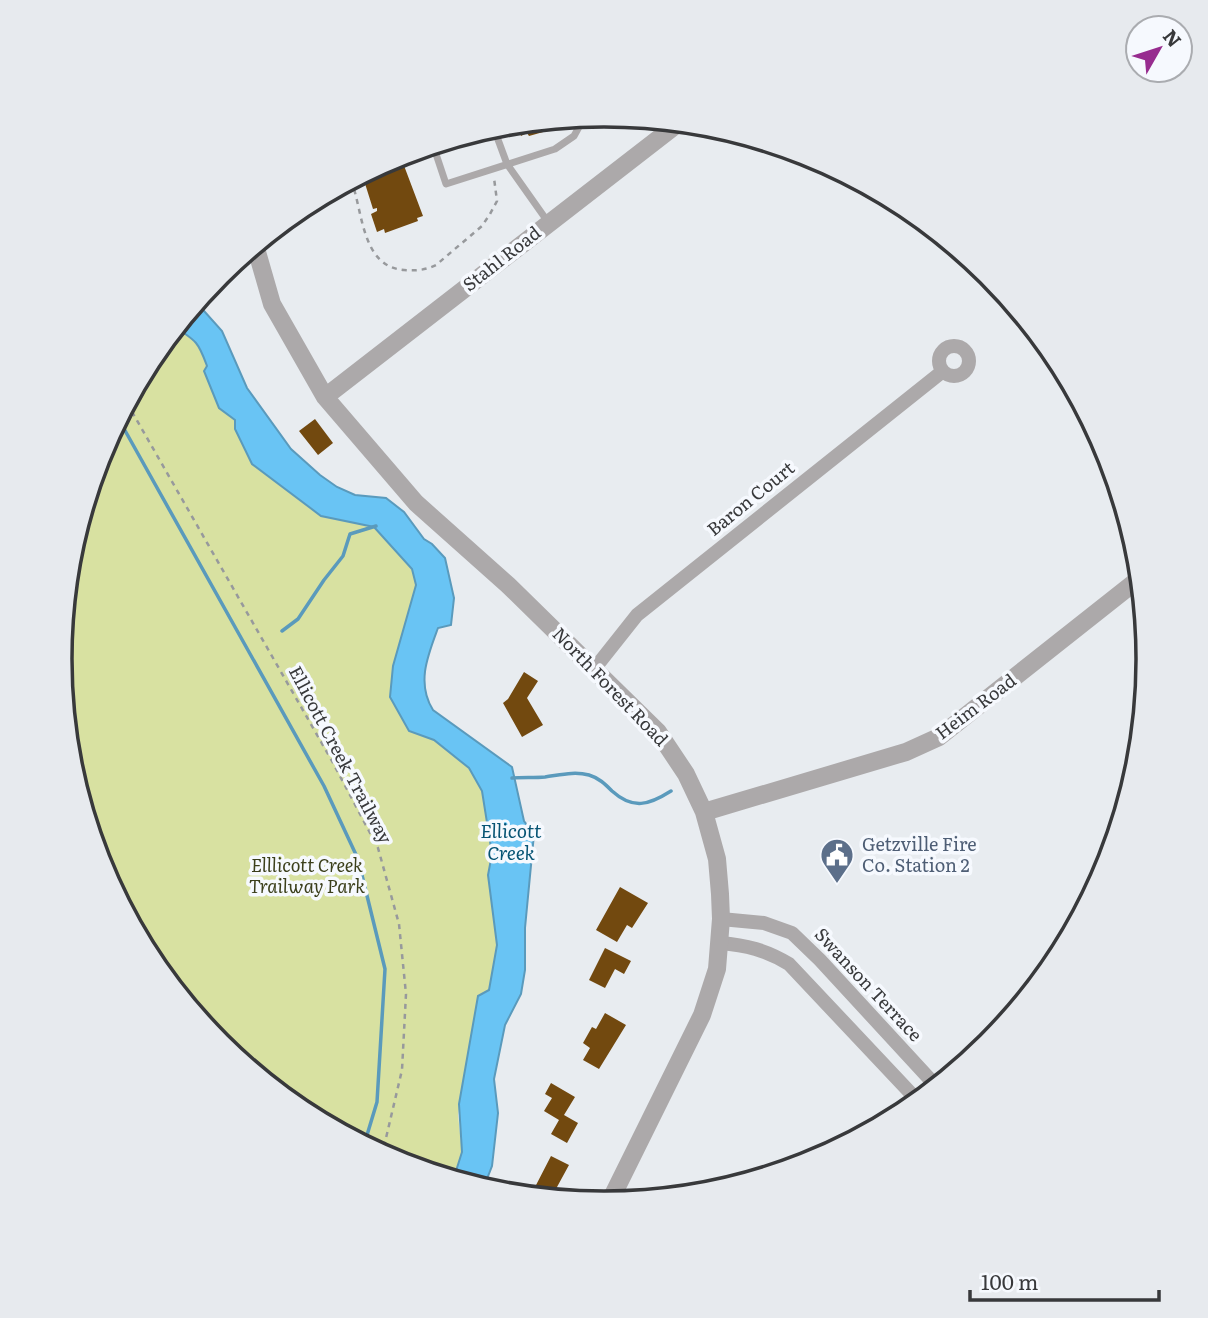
<svg xmlns="http://www.w3.org/2000/svg" width="1208" height="1318" font-family="Literata,serif">
  <rect width="100%" height="100%" fill="#e8ecf0"/>
  <path fill="#d8e1a1" d="M176 327C182 333 190 336 196 343 201 349 204 358 207 366L204 371 219 407 235 420V429L252 464 321 516 374 527 414 572 417 588 393 666 390 697 409 731 434 740 469 768 482 791 492 854 488 875 497 945 489 990 478 996 458 1115 462 1152 456 1171 458 1181 395 1162 301 1112 219 1044 151 961 101 867 70 765 60 659 70 552 101 450 151 356Z"/>
  <path fill="#69c4f4" stroke="#5a9abc" stroke-width="2" d="M196 302 222 331 247 388 291 449 320 475 337 487 355 495 386 498 404 512 424 539 432 544 445 558 454 598 451 625 438 628C428 655 416 683 433 710L512 767 524 821 534 834 525 928V970L521 994 505 1025 494 1079 498 1113 492 1166 483 1189 458 1181 456 1171 462 1152 459 1104 478 996 489 990 497 945 488 875 492 854 482 791 469 768 434 740 409 731 390 697 393 666 416 585 412 569 374 527 321 516 252 464 235 429V420L219 408 204 371 207 366C204 358 201 349 196 343 190 336 182 333 176 326Z"/>
  <g fill="none" stroke-linecap="round" stroke-linejoin="round">
    <path stroke="#5a9abc" stroke-width="3.5" d="M118 418 324 786 358 859 385 969 377 1102 364 1145
      M282 631 298 619 324 580 343 556 350 534 376 526
      M512 778C523 777 534 778 545 777 560 775 574 771 589 775 599 778 605 784 612 791 633 810 649 805 671 791"/>
  </g>
  <path fill="#72490f" d="M566 118V121L560 123 561 127 529 136 527 133 521 136 517 123Z
    M400 155 423 216 417 218 418 221 385 233 384 229 377 232 371 214 377 211V208L373 209 362 174Z
    M315 419 333 443 318 455 299 431Z
    M524 672 538 681 527 698 543 725 522 737 503 703 508 699Z
    M620 887 648 903 632 928 627 925 617 942 596 930Z
    M605 948 631 961 624 974 615 969 605 988 589 980Z
    M605 1013 626 1025 599 1069 583 1060 590 1048 583 1043 592 1027 596 1029Z
    M551 1083 575 1097 564 1115 578 1123 567 1143 551 1134 559 1120 544 1111 552 1098 545 1094Z
    M551 1156 569 1165 551 1198 534 1189Z"/>
  <g fill="none" stroke-linecap="round" stroke-linejoin="round">
    <path stroke="#97999c" stroke-width="2.5" stroke-dasharray="5 5" stroke-linecap="butt" d="M351 180C363 210 361 267 404 270 416 271 426 270 436 265L482 226 490 214 497 201 494 178
      M127 403 332 761 378 848 399 924 406 994 402 1070 382 1155"/>
    <path stroke="#aca9aa" stroke-width="7" d="M493 126 507 164 548 222
      M433 145 446 184 555 149 574 136 585 116"/>
    <path stroke="#aca9aa" stroke-width="14" d="M939 361a15 15 0 1 1 30 0a15 15 0 1 1-30 0Z
      M595 668 637 615 943 371
      M721 919 764 923 792 933 820 960 937 1087
      M720 943C746 945 766 950 789 964L919 1102"/>
    <path stroke="#aca9aa" stroke-width="18" d="M255 245 272 304 325 397 416 503 508 585 658 732 686 774 704 812 717 859 720 894 721 919 717 969 702 1015 609 1203
      M325 397 680 122
      M704 812 906 752 939 737 1140 578"/>
  </g>
  <defs>
    <symbol id="civic-pin" viewBox="-11 -11 22 30"><path d="M0 17L-7.5 6A9.5 9.5 0 1 1 7.5 6Z" fill="#5c6f8a" stroke="#f6f9fe"/><path d="M-.6-6.5H3V-4.5H.6V-3L4-1V1h2V6H-6V1h2V-1L-.6-3ZM-1.2 2.5V6h2.4V2.5Z" fill="#fff"/></symbol>
  </defs>
  <g fill-rule="evenodd">
    <use href="#civic-pin" x="818" y="836" width="38" height="52"/>
  </g>
  <g text-anchor="middle" stroke-width="7" stroke-linejoin="round" paint-order="stroke">
    <g font-size="18" fill="#38393b" stroke="#f6f9fe">
      <text transform="translate(502 259) rotate(-38)" y="6">Stahl Road</text>
      <text transform="translate(751 499) rotate(-39)" y="6">Baron Court</text>
      <text transform="translate(610 687) rotate(46)" y="6">North Forest Road</text>
      <text transform="translate(976 707) rotate(-37)" y="6">Heim Road</text>
      <text transform="translate(340 755) rotate(62)" y="6">Ellicott Creek Trailway</text>
      <text transform="translate(868 985) rotate(47)" y="6">Swanson Terrace</text>
    </g>
    <g font-size="18" fill="#4e5e75" stroke="#f6f9fe" text-anchor="start">
      <text x="862" y="851">Getzville Fire<tspan x="862" dy="21">Co. Station 2</tspan></text>
    </g>
    <g font-size="18" font-style="italic" fill="#3b3f1b" stroke="#f6f9fe">
      <text x="307" y="872">Elllicott Creek<tspan x="307" dy="21">Trailway Park</tspan></text>
    </g>
    <g font-size="19" font-style="italic" fill="#075474" stroke="#f6f9fe">
      <text x="511" y="838">Ellicott<tspan x="511" dy="22">Creek</tspan></text>
    </g>
  </g>
  <path d="M0 0H1208V1318H0ZM72 659a532 532 0 1 1 1064 0a532 532 0 1 1-1064 0Z" fill="#e7eaee" fill-rule="evenodd"/>
  <path fill="none" stroke="#38393b" stroke-width="3.5" d="M72 659a532 532 0 1 1 1064 0a532 532 0 1 1-1064 0Z"/>
  <g transform="translate(1159 49) rotate(51)"><circle r="33" fill="#f6f9fe" stroke="#aaacb0" stroke-width="2"/>
  <path d="M0-5L12 26L0 18L-12 26Z" fill="#972c8f"/>
  <text y="-10" font-size="19" font-weight="bold" text-anchor="middle" fill="#38393b">N</text>
  </g>
  <path d="M970 1290v10h189v-10" fill="none" stroke="#38393b" stroke-width="3.5"/>
  <text x="981" y="1290" font-size="21" fill="#38393b" stroke="#f6f9fe" stroke-width="5" paint-order="stroke">100 m</text>
</svg>
